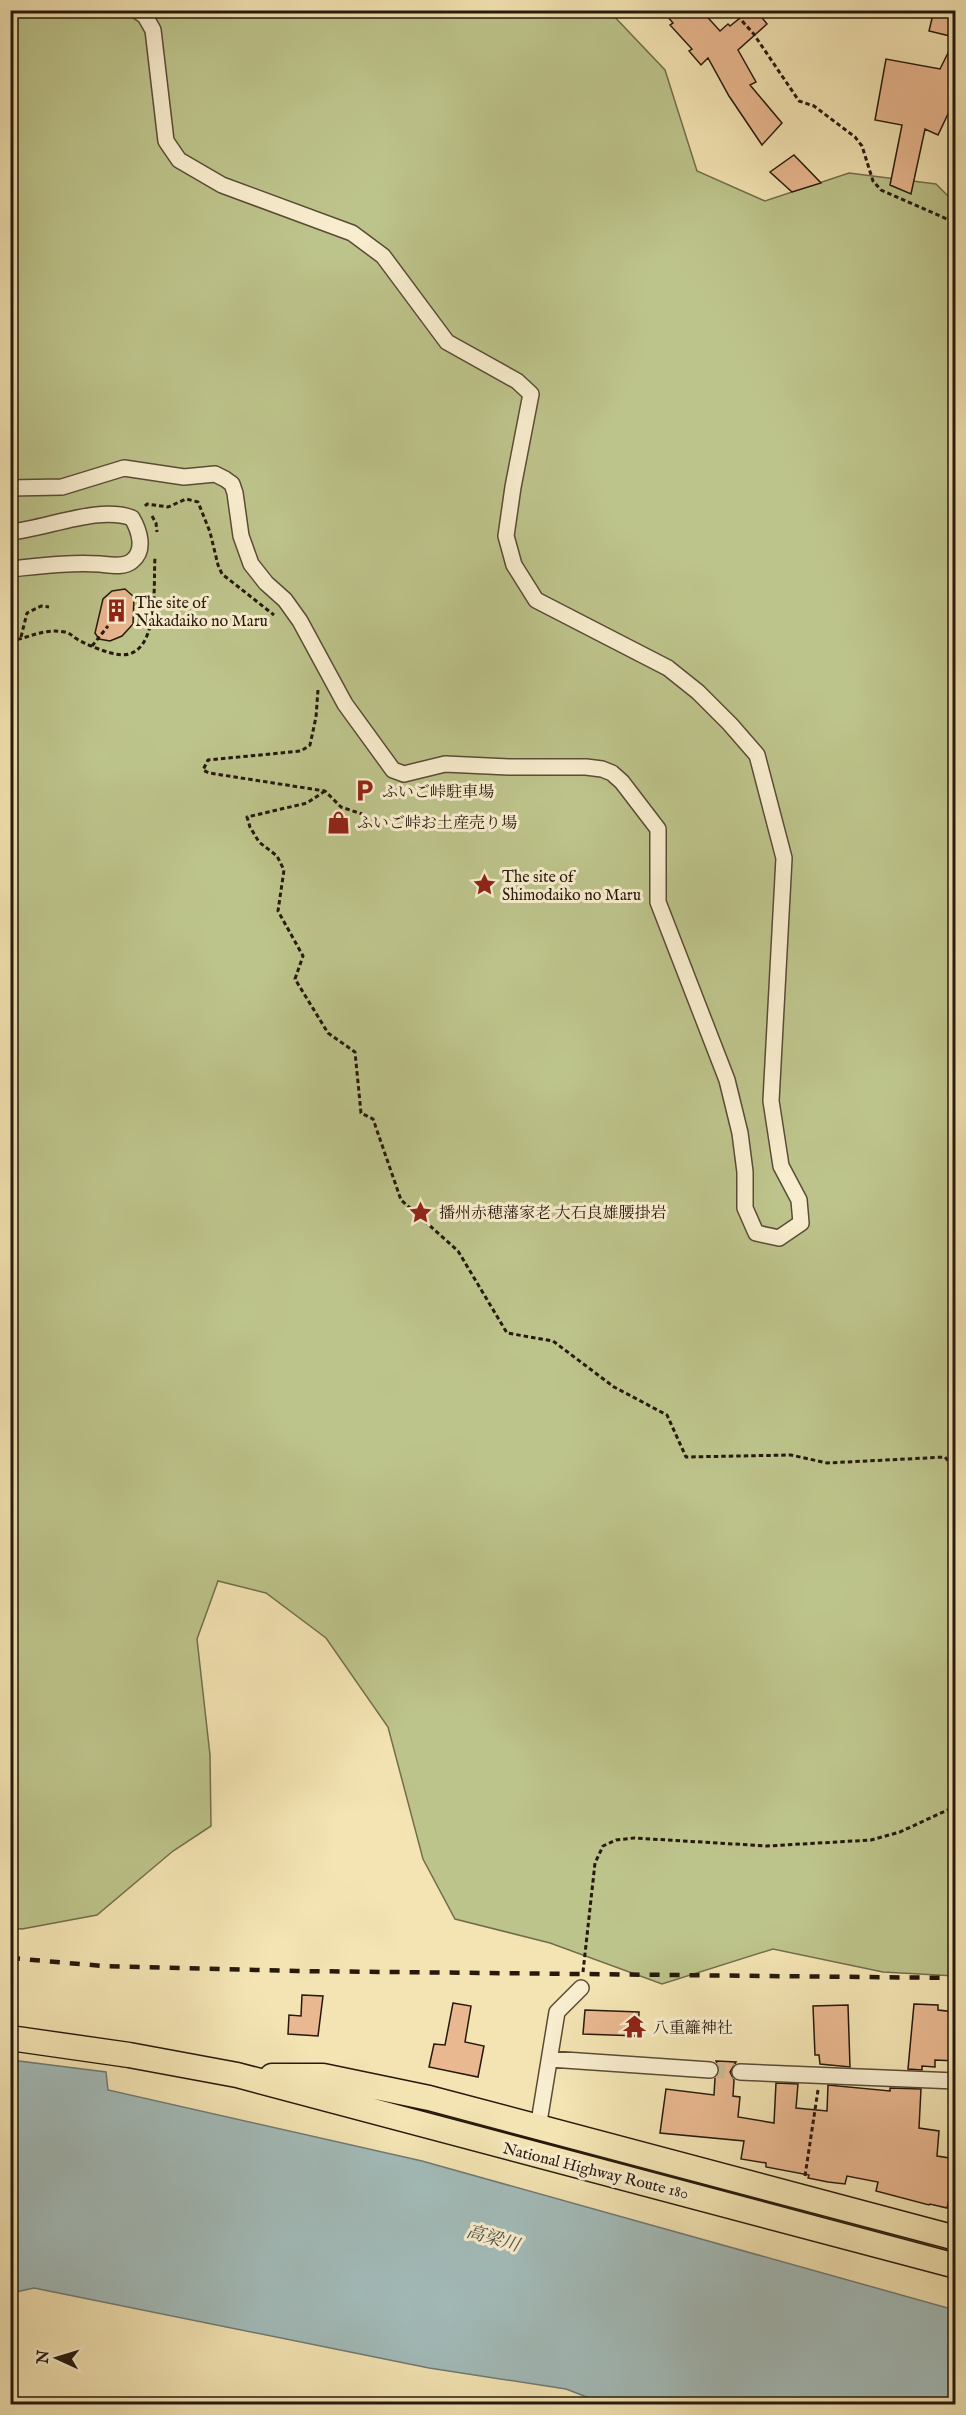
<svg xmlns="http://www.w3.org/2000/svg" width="966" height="2415" font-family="'IM FELL English','Noto Serif JP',serif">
  <rect width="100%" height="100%" fill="#f4e4b3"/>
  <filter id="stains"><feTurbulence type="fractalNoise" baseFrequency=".00333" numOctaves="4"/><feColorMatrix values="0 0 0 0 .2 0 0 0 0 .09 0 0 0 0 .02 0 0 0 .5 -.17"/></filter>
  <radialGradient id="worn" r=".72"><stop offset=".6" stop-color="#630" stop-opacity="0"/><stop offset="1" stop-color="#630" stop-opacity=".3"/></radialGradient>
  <path fill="#bdc48b" stroke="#726e4c" stroke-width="1.5" d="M10 11H609L665 70 697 171 765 201 849 173 936 184 955 203V1976L883 1972 773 1949 662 1984 550 1943 455 1919 423 1859 388 1727 326 1638 266 1593 218 1581 197 1639 210 1755 211 1826 173 1851 97 1915 22 1929 11 1928Z"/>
  <path fill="#a2bbb9" stroke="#707a74" stroke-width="1.5" d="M11 2060 106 2072 108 2090 422 2161 955 2310V2404H605L566 2389 429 2368 34 2288 11 2293Z"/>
  <path fill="#eab890" stroke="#26190c" stroke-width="1.5" d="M662 10H701L720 31 728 24 730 26 750 10H756L767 24 738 50 756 82 750 85 782 123 762 145 729 96 708 58 701 65 689 51 692 49 670 25 673 23Z
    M934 10H956L950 36 929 31Z
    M956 37V97L938 135 925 129 911 194 890 185 902 125 875 120 886 59 940 69Z
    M794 155 821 183 792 192 770 172Z
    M125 589 134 597 133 624 122 636 110 641 99 639 95 633 103 599 112 591Z
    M302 1995 323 1996 318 2036 288 2034 289 2015 301 2016Z
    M453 2003 471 2006 465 2042 484 2046 478 2077 429 2067 434 2044 445 2045Z
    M914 2004 938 2005V2010L956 2012V2061L935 2060V2067L922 2066V2070L908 2069Z
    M848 2005 850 2067 820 2064 819 2055H815L813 2006Z
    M585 2010 639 2012 638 2036 583 2034Z
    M716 2061 736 2062 730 2072 734 2080 733 2096 740 2097 738 2117 774 2123 776 2083 798 2084 796 2108 827 2111 828 2085 890 2091V2088L921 2089 919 2128 939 2131 937 2156 956 2159V2170L947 2208 930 2204 929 2205 876 2191 878 2182 847 2176 845 2184 828 2182 808 2178 809 2175 766 2167V2163L741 2159 744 2141 660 2133 666 2089 714 2095 715 2078 720 2071Z"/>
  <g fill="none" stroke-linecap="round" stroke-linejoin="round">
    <path stroke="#cbbb92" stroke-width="15" stroke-dasharray="15 8" stroke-linecap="butt" d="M710 2070 740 2072"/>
    <defs>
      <path id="minor" d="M10 488 62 487 124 468 184 477 215 474 225 479 232 484 235 493 241 536 251 564 266 583 285 600 300 621 345 704 393 770 404 774 445 764 509 767H586L602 769 612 773 622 782 658 829V902L727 1080 740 1133 745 1172V1208L756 1233 779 1238 801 1223 799 1200 781 1166 771 1101 784 858 757 755 730 724 698 692 668 668 536 600 514 565 506 536 513 487 531 394 517 381 447 342 383 256 352 233 222 185 179 160 166 141 153 30 145 16 136 10
        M10 532C46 529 99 505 132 518 139 530 146 550 132 561 124 568 110 565 100 564 70 562 40 566 10 569
        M550 2059 710 2070
        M740 2072 956 2081
        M538 2128 557 2012 581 1988"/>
      <path id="trunk" d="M10 2038 129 2055 237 2075 956 2266
        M272 2076H323L429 2098 956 2238"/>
    </defs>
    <use href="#minor" stroke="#5a4c36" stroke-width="18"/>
    <use href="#trunk" stroke="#26190c" stroke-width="27"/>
    <path stroke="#26190c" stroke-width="3" stroke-dasharray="4.5 3" stroke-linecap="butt" d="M732 10 753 33 799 101 814 106 855 137 862 146 873 181 881 190 956 223
      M145 506 147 504 168 507 186 499 198 502 210 532 218 565 222 574 274 615
      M152 516 156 523 157 532
      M21 637 27 613 41 606 49 607
      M10 641C30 638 42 628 65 632 70 633 72 636 77 639 87 645 100 650 111 653 161 668 153 587 155 557
      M92 646 108 626
      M318 690 316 717 310 745 301 751 208 760 203 770 209 773 325 791 341 807 362 814
      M325 791 307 803 247 817 250 827 259 842 277 856 284 870 278 911 303 956 295 979 328 1033 355 1052 361 1113 373 1119 401 1200 458 1251 507 1333 553 1341 614 1387 667 1415 686 1457 791 1455 827 1463 945 1457 956 1471
      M583 1972 595 1863 603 1846 616 1840 634 1838 767 1846 871 1840 900 1832 956 1806
      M805 2176 818 2090"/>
    <use href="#minor" stroke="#f8edce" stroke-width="15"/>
    <use href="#trunk" stroke="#f4e4b3" stroke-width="24"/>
    <path stroke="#26190c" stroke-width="4.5" stroke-dasharray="10 10" stroke-linecap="butt" d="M10 1958 103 1966 297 1971 956 1978"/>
  </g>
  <defs>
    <symbol id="building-bare" viewBox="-9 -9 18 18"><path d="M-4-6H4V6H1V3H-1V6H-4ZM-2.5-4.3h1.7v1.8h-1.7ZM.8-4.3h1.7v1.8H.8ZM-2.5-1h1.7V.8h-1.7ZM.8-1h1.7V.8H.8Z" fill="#8f2418" stroke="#f8edce" stroke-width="2.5" paint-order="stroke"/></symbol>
    <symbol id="parking-bare" viewBox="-9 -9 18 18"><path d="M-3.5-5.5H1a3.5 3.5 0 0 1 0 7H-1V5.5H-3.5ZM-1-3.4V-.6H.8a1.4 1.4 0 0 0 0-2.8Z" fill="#8f2418" stroke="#f8edce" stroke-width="2.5" paint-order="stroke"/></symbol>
    <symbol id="shop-bare" viewBox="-9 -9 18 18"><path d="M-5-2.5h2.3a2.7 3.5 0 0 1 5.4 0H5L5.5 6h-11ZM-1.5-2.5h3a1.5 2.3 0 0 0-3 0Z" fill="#8f2418" stroke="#f8edce" stroke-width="2.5" paint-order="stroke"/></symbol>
    <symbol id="sight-bare" viewBox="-9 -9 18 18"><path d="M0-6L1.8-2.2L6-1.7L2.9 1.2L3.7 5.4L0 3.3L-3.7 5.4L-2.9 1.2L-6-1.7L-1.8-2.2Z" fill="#8f2418" stroke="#f8edce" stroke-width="2.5" paint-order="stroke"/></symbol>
    <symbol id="temple-bare" viewBox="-9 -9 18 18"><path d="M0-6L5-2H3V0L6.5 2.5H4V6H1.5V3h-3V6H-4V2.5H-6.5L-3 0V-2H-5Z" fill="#8f2418" stroke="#f8edce" stroke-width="2.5" paint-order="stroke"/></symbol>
  </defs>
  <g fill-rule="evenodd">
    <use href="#building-bare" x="100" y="594" width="33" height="33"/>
    <use href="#parking-bare" x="348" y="774" width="33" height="33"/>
    <use href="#shop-bare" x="322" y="806" width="33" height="33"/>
    <use href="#sight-bare" x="468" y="868" width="33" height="33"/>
    <use href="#sight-bare" x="404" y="1196" width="33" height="33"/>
    <use href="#temple-bare" x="618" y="2010" width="33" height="33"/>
  </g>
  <g text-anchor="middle" stroke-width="6" stroke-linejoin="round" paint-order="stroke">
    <g font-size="16" fill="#26190c" stroke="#f8edce" text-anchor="start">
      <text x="135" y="608">The site of<tspan x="135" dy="18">Nakadaiko no Maru</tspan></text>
      <text x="382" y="797">ふいご峠駐車場</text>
      <text x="357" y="828">ふいご峠お土産売り場</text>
      <text x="502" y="882">The site of<tspan x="502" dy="18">Shimodaiko no Maru</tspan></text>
      <text x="439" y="1218">播州赤穂藩家老 大石良雄腰掛岩</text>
      <text x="653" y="2033">八重籬神社</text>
    </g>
    <g font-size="16" fill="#26190c" stroke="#f8edce">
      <text transform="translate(596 2170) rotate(14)" y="6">National Highway Route 180</text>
    </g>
    <g font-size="18" font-style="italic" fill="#515249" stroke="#f8edce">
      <text transform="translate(493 2238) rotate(16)" y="6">高梁川</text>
    </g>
  </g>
  <rect width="966" height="2415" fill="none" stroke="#f4e4b3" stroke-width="36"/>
  <rect x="12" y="12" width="942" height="2391" fill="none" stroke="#26190c" stroke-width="3"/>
  <rect x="18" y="18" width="930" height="2379" fill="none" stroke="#26190c" stroke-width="1.5"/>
  <g transform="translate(57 2358) rotate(274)" stroke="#f8edce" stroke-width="4.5" paint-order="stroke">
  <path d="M0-4.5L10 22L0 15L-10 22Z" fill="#26190c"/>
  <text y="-9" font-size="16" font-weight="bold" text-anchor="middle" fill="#26190c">N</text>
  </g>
  <rect width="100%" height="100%" filter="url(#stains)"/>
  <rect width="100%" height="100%" fill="url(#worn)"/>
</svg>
